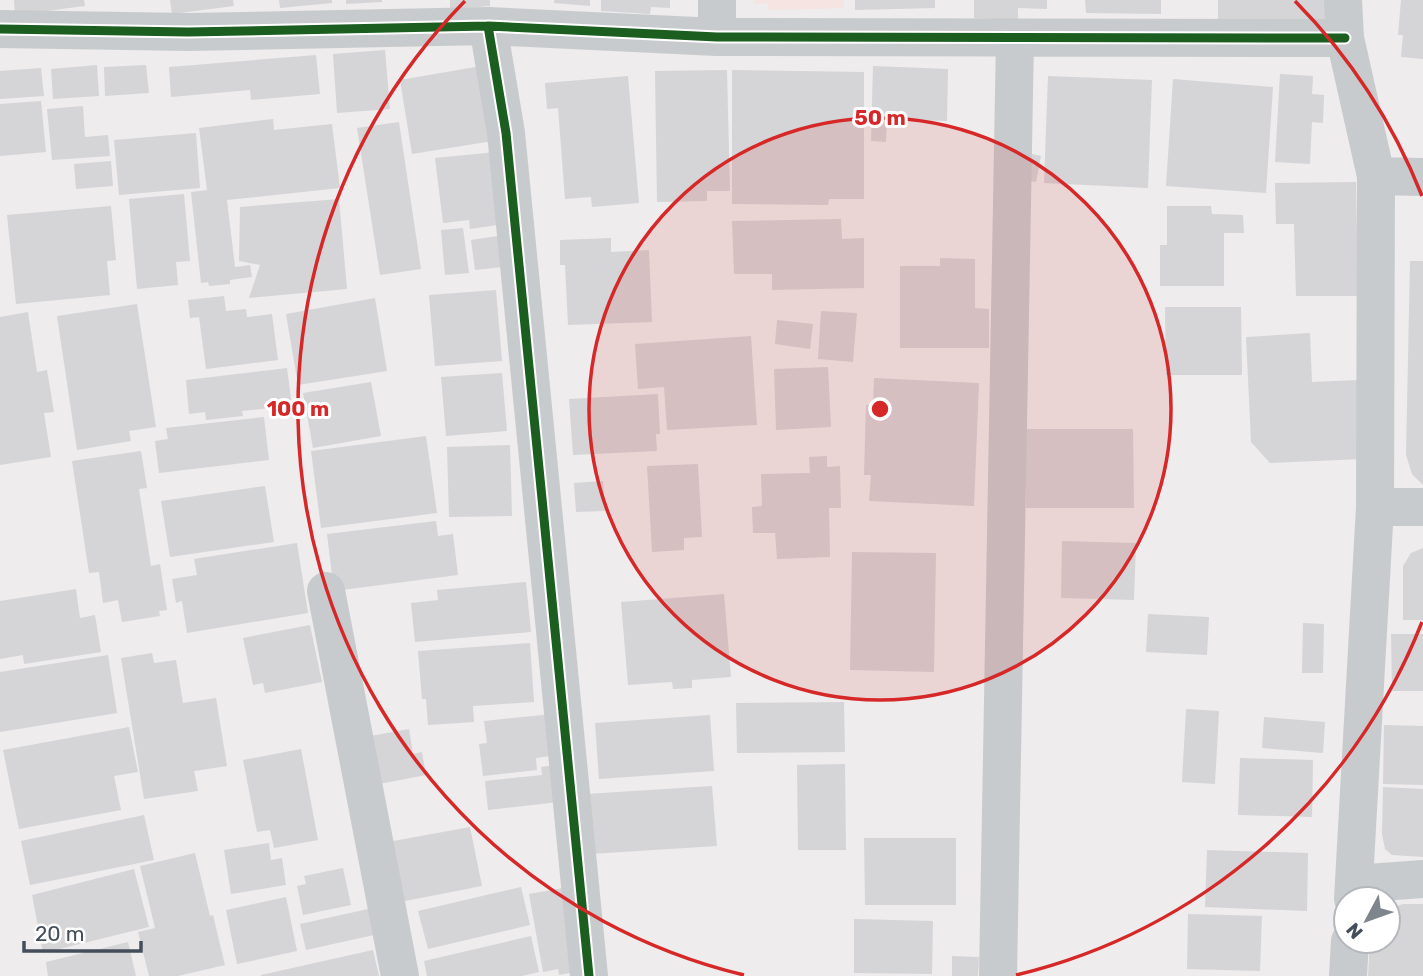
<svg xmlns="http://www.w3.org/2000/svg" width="1423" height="976" font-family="Rubik,sans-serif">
  <rect width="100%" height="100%" fill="#eeecec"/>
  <path fill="#f5e4e2" d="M753 0H844V8L768 10V3L753 4Z"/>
  <path fill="#d5d4d7" d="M14 0H84L85 6 15 15Z
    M170 0H233L234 6 172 14Z
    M279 0H332V3L280 8Z
    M346 0H382V2L346 4Z
    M450 0H490V6L450 9Z
    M554 0H590V6L554 3Z
    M601 0H670V8L651 7 650 14 601 11Z
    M855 0H935V8L855 10Z
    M974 0H1047V9L1018 8V20L974 18Z
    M1085 0H1161V14L1086 13Z
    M1218 0H1329V21L1218 20Z
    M1401 0H1423V59L1401 57 1403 35H1398Z
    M385 50 390 109 337 113 333 54Z
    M316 55 320 94 251 100 250 90 171 97 169 67Z
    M97 65 99 96 53 99 51 69Z
    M146 65 149 93 105 96 104 67Z
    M487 65 499 140 412 154 400 80Z
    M873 66 948 69 947 121 887 119 886 142 871 141Z
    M41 68 44 96 0 99V71Z
    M727 70 730 191H707V201L657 202 655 71Z
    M732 70 864 72V199H829L828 205 732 204Z
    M1280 74 1313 76 1312 94 1324 95 1323 123 1312 122 1310 164 1275 162Z
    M628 76 639 203 592 207 591 197 565 199 558 108 547 109 545 83Z
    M1048 76 1152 80 1148 188 1044 183Z
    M1173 79 1273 87 1266 193 1166 186Z
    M41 101 46 152 0 156V104Z
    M83 106 85 137 108 135 110 156 52 160 47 109Z
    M273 119 274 130 332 124 340 188 227 200 235 267 250 265 252 277 230 280V284L209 286 208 282 201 283 191 192 207 190 199 128Z
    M399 122 421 269 380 275 357 128Z
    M196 133 200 188 119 195 114 140Z
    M496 152 505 224 470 229 469 220 443 223 435 158Z
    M1023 152 1041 156 1036 182 1018 179Z
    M111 161 113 186 76 189 74 164Z
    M1356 182 1358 296H1296L1294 224H1276L1275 183Z
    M184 194 190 261 176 262 178 285 137 289 129 199Z
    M339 199 347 289 249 298 260 265 239 261 240 207Z
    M111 206 116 260 107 261 110 295 16 304 7 215Z
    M1167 206H1211L1212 214 1243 215 1244 233H1224V286H1160V245H1167Z
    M841 219 842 239 864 238V288L772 290V274H734L732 221Z
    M463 228 469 273 445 275 441 230Z
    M498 236 503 267 475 270 471 240Z
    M611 238V252L649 250 652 322 568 325 565 265H560V240Z
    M940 258 975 259V308L989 309V348H900V266H940Z
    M1410 261H1423V485L1412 474 1406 455Z
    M496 290 502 361 435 366 429 295Z
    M224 296 226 311 246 309 247 317 272 314 278 360 206 369 199 317 190 318 188 300Z
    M375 298 387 371 298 385 286 314Z
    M137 304 156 427 129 431 131 441 77 450 57 316Z
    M1165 307H1241L1242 375H1166Z
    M821 311 857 313 853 362 818 359Z
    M28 312 37 372 47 370 54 412 44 413 51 457 0 465V317Z
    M777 320 813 324 810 349 775 344Z
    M1310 333 1312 382 1358 380 1362 459 1270 463 1251 442 1246 337Z
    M751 336 757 425 667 430 664 387 638 389 635 344Z
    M828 367 831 427 776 430 774 369Z
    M287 368 292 406 242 411 243 416 206 420 205 412 189 414 186 380Z
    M502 373 507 431 446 436 441 377Z
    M874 378 979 383 974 506 869 501 871 475H864L866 405H873Z
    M371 382 381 436 313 448 303 393Z
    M658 394 660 434H656L657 451 573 455 569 399Z
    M264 417 269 460 159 473 155 441 168 439 166 428Z
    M1025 429H1133L1134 508H1026Z
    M426 436 437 513 321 528 311 451Z
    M510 445 512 516 449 517 447 447Z
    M141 451 147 488 139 489 151 566 160 564 167 610 159 611 160 616 122 622 118 600 103 603 99 572 89 573 72 461Z
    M827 456V467L840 466 841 508H829L830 557 777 559 775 533H753L752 507 762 506 761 474 810 473 809 457Z
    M698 464 702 537 684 538V550L652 552 647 466Z
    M603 481 605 511 576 512 574 483Z
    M265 486 274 542 170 557 161 501Z
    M436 521 438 536 453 534 458 575 334 591 327 534Z
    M1062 541 1136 543 1134 600 1061 598Z
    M297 543 308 613 187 633 182 601 176 603 172 579 197 575 194 559Z
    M1423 548V620H1403V566L1411 553Z
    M852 552 936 553 934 672 850 670Z
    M526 582 531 632 415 642 411 603 438 600 437 590Z
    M76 589 80 618 95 615 101 652 24 664 23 655 0 659V601Z
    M724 594 731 677 692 680V688L673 689 672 682 628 685 621 602Z
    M1148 614 1209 617 1207 655 1146 652Z
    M1303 623 1324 624 1323 673H1302Z
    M310 625 322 682 265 693 263 683 253 685 243 638Z
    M1391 634H1423V691H1392Z
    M530 643 534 702 473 706 474 722 428 725 426 699H422L418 651Z
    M152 653 154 663 176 660 183 703 216 698 227 766 194 771 198 791 144 799 121 658Z
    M108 655 117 713 0 732V672Z
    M844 702 845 752 737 753 736 703Z
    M1186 709 1219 711 1215 784 1182 782Z
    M553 714 558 755 536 758 537 770 483 776 479 744 487 743 484 721Z
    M710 715 714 771 599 779 595 723Z
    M1264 717 1325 722 1323 753 1262 748Z
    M1384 725 1423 726V785L1383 784Z
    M129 727 138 772 114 776 121 810 19 829 3 750Z
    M409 729 413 754 422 752 426 775 374 785 365 737Z
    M301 749 318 840 274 848 270 830 257 832 243 760Z
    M1240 758 1313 760 1312 817 1238 815Z
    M845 764 846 850H798L797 765Z
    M555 765 559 802 488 810 485 781 542 775 541 767Z
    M712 786 717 846 590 854 586 794Z
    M1383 787 1423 789V857L1392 855 1385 849 1382 834Z
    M144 815 154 860 30 885 21 841Z
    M470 827 482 886 400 902 388 842Z
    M864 838H956V905H865Z
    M269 843 271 860 282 858 286 885 231 894 224 850Z
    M1207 850 1308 853 1307 911 1205 907Z
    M195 853 210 916 213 915 225 965 178 976H149L138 932 155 928 140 866Z
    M343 868 351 905 303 915 297 886 306 884 304 876Z
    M134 869 149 927 43 953 32 895Z
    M521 887 530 925 428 949 418 911Z
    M569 887 585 970 559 975 558 969 543 972 529 894Z
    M286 897 297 951 237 964 226 910Z
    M1403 904H1423V976H1368L1370 941H1388V909Z
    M377 907 383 933 306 950 300 924Z
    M1188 914 1262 916 1260 971 1187 969Z
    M854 919 933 921 932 974 854 973Z
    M531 936 539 972 522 976H427L424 961Z
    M128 942 136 976H48L46 962Z
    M373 950 379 976H261V975Z
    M952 956 979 957 978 976H952Z"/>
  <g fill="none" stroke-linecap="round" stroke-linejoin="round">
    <path stroke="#c8cbcd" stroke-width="38" d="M1343 0 1345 38 1376 176 1375 507 1353 899
      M488 26 506 133 589 976
      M0 29 188 32 488 26 717 37 1345 38
      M717 37V0
      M1376 176 1423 177
      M1375 507H1423
      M326 591 400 976
      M1354 884 1423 879
      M998 976 1015 38
      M1348 976 1350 941"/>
    <defs>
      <path id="cycleway" d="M488 26 506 133 589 976
        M0 29 188 32 488 26 717 37 1345 38"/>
    </defs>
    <use href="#cycleway" stroke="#fff" stroke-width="13"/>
    <use href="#cycleway" stroke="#1b5e20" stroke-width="9"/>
  </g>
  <circle cx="880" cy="409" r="291" fill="#d62828" fill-opacity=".12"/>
  <g fill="none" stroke="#d62828" stroke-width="3.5">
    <circle cx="880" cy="409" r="291"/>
    <path d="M1422 622A582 582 0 0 1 1016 975M744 975A582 582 0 0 1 465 1M1295 1A582 582 0 0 1 1422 196"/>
  </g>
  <circle cx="880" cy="409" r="10" fill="#d62828" stroke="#fff" stroke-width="3.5"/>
  <g font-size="21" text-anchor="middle" font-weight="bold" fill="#d62828" stroke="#fff" stroke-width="6" stroke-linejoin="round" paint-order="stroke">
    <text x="880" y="125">50 m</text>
    <text x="298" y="416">100 m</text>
  </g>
  <g transform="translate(1367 920) rotate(229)"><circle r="33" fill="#ffffff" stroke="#b4b8bd" stroke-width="2"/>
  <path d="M0-5L12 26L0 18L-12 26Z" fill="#7f858d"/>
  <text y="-10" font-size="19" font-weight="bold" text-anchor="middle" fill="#434e5a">N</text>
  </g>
  <path d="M24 941v10h117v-10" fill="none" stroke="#434e5a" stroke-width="3.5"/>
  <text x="35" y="941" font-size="21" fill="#434e5a" stroke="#ffffff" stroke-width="5" paint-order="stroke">20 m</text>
</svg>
